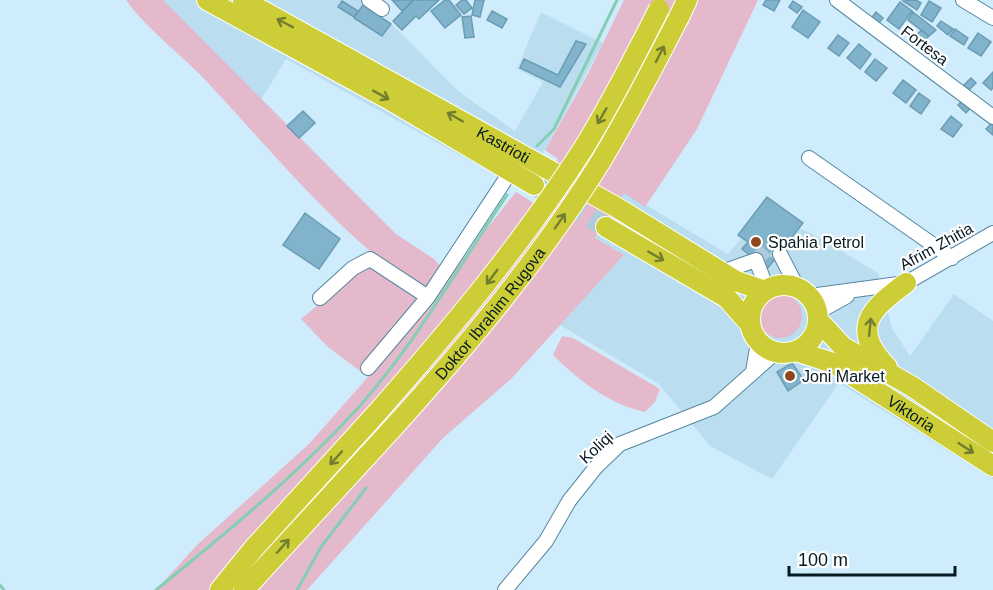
<svg xmlns="http://www.w3.org/2000/svg" width="993" height="590" font-family="Arial,sans-serif">
  <rect width="100%" height="100%" fill="#ceecfc"/>
  <path fill="#badeef" d="M161 0H360L395 27 459 92 515 131 543 82 517 69 541 12 603 43 523 190 286 59 261 100Z
    M624 192 728 254 763 214 811 233 878 273 892 328 910 356 954 294 993 321V479L839 383 772 479 710 446 659 384 560 325 624 255 595 239Z"/>
  <path fill="#e5b9cc" d="M126 0H163L396 234 434 259 441 267 415 318 516 192 534 203 558 159 545 150 588 74 624 0H758L697 129 645 207 624 193 595 238 624 255 511 379 443 438 307 590H156L197 545 309 444 368 377 328 347 301 319 377 257C315 205 265 144 210 85 184 56 149 32 126 0Z
    M758 316a22 22 0 1 1 44 0a22 22 0 1 1-44 0Z
    M562 336 573 338 660 389 655 402 645 412C609 404 579 381 553 355Z"/>
  <g fill="none" stroke-linecap="round" stroke-linejoin="round">
    <path stroke="#85ceb4" stroke-width="3" d="M537 146 554 129 617 0
      M0 585 4 590
      M156 590C220 538 286 484 343 424 408 357 455 272 507 195
      M297 590 321 547 366 488"/>
  </g>
  <path fill="#81b3cc" stroke="#6b9cb4" stroke-width="1.5" d="M392 0H413L402 11Z
    M414 0H439L419 19 416 16 402 30 393 21Z
    M445 0H449L461 15 445 28 431 11Z
    M462 0H466L472 8 464 14 456 5Z
    M475 0H484L480 17 472 15Z
    M766 0H780L774 11 763 5Z
    M916 0 921 3 917 10 903 1Z
    M342 1 358 11 354 17 338 7Z
    M793 1 802 7 797 13 789 7Z
    M929 1 941 8 932 22 921 15Z
    M900 2 912 11 899 29 887 20Z
    M363 5 391 24 382 36 354 18Z
    M803 10 820 22 808 38 792 27Z
    M492 11 507 19 502 28 487 20Z
    M876 12 883 18 876 26 869 21Z
    M913 12 936 30 929 36 908 20Z
    M471 16 474 37 465 38 462 17Z
    M941 21 953 29 948 35 937 26Z
    M955 29 968 38 964 45 950 36Z
    M922 30 929 36 918 47 911 39Z
    M978 33 991 42 981 56 968 48Z
    M838 35 849 43 839 56 828 48Z
    M576 41 586 44 560 87 520 68 524 59 558 75Z
    M859 44 871 54 860 69 847 58Z
    M875 59 887 68 876 81 865 72Z
    M993 72V88L991 90 983 83Z
    M971 78 976 83 969 90 964 85Z
    M903 80 916 90 906 103 893 93Z
    M919 93 930 101 921 114 910 106Z
    M964 99 972 106 966 113 958 105Z
    M303 111 315 123 299 138 287 126Z
    M951 116 962 125 953 137 941 129Z
    M993 122V135L986 129Z
    M767 197 803 223 767 269 742 249 748 242 738 235Z
    M305 213 340 239 319 269 283 245Z
    M792 363 804 380 788 391 777 372Z"/>
  <g fill="none" stroke-linecap="round" stroke-linejoin="round">
    <path stroke="#b0ccdb" stroke-width="14" stroke-dasharray="14 7" stroke-linecap="butt" d="M756 260 768 248 780 254"/>
    <path stroke="#b0ccdb" stroke-width="20" stroke-dasharray="20 10" stroke-linecap="butt" d="M539 188 606 227"/>
    <defs>
      <path id="minor" d="M369 0 382 9
        M837 0 993 117
        M963 0 993 18
        M809 158 952 258
        M780 254 797 287
        M722 272 756 260 767 289
        M810 296 906 283 993 233
        M320 298 353 268 370 259 428 297
        M818 312 847 296
        M368 368 428 297 511 171
        M753 372 758 342
        M505 590 546 541 569 501 596 467 620 444 714 407 776 352"/>
      <g id="highway">
        <path d="M207 0 390 100 534 185"/>
        <path id="s1" d="M243 0 616 207 736 281 765 291"/>
        <path d="M679 17 687 0"/>
        <path d="M606 227 727 298 750 324"/>
        <circle cx="784" cy="319" r="34"/>
        <path d="M819 321 843 347 913 387 993 442"/>
        <path id="s2" d="M796 351 833 363 993 466"/>
        <path d="M887 367C849 328 871 309 906 283"/>
        <path d="M220 590 254 548 375 415"/>
        <path d="M244 590 391 430"/>
      </g>
    </defs>
    <use href="#minor" stroke="#56879e" stroke-width="16"/>
    <use href="#highway" stroke="#fff" stroke-width="22"/>
    <use href="#minor" stroke="#fff" stroke-width="14"/>
    <use href="#highway" stroke="#cdce37" stroke-width="20"/>
    <defs>
      <g id="highway-bridge">
        <path d="M375 415C450 330 522 244 583 149 611 104 635 56 659 9"/>
        <path id="s3" d="M391 430C467 346 541 258 601 161 629 114 654 66 679 17"/>
      </g>
    </defs>
    <use href="#highway-bridge" stroke="#fff" stroke-width="22" stroke-linecap="butt"/>
    <use href="#highway-bridge" stroke="#cdce37" stroke-width="20"/>
  </g>
  <defs><path id="oneway-shaft" d="M-6 0H5M1.5-3L5.5 0L1.5 3" fill="none" stroke-width="1.6" stroke-linecap="round" stroke-linejoin="round" transform="scale(1.5)"/></defs>
  <g stroke="#737d2e">
    <use href="#oneway-shaft" transform="translate(285 23) rotate(-152)"/>
    <use href="#oneway-shaft" transform="translate(660 54) rotate(-63)"/>
    <use href="#oneway-shaft" transform="translate(381 95) rotate(29)"/>
    <use href="#oneway-shaft" transform="translate(602 116) rotate(120)"/>
    <use href="#oneway-shaft" transform="translate(455 117) rotate(-150)"/>
    <use href="#oneway-shaft" transform="translate(560 221) rotate(-55)"/>
    <use href="#oneway-shaft" transform="translate(656 256) rotate(30)"/>
    <use href="#oneway-shaft" transform="translate(492 277) rotate(127)"/>
    <use href="#oneway-shaft" transform="translate(870 327) rotate(-84)"/>
    <use href="#oneway-shaft" transform="translate(966 448) rotate(33)"/>
    <use href="#oneway-shaft" transform="translate(336 458) rotate(132)"/>
    <use href="#oneway-shaft" transform="translate(283 546) rotate(-48)"/>
  </g>
  <g fill="#8d491d" stroke="#fff" stroke-width="2">
    <circle cx="756" cy="242" r="6"/>
    <circle cx="790" cy="376" r="6"/>
  </g>
  <g text-anchor="middle" stroke-width="4.5" stroke-linejoin="round" paint-order="stroke">
    <g font-size="16" fill="#061a23" stroke="#fff">
      <text transform="translate(925 45) rotate(37)" y="6">Fortesa</text>
      <text dy="6" stroke="none"><textPath href="#s1" startOffset="298">Kastrioti</textPath></text>
      <text transform="translate(936 246) rotate(-29)" y="6">Afrim Zhitia</text>
      <text dy="6" stroke="none"><textPath href="#s3" startOffset="153">Doktor Ibrahim Rugova</textPath></text>
      <text dy="6" stroke="none"><textPath href="#s2" startOffset="132">Viktoria</textPath></text>
      <text transform="translate(596 447) rotate(-43)" y="6">Koliqi</text>
    </g>
    <g font-size="16" fill="#061a23" stroke="#fff" text-anchor="start">
      <text x="768" y="248">Spahia Petrol</text>
      <text x="802" y="382">Joni Market</text>
    </g>
  </g>
  <path d="M789 566v9h166v-9" fill="none" stroke="#061a23" stroke-width="3"/>
  <text x="798" y="566" font-size="18" fill="#061a23" stroke="#ffffff" stroke-width="4.5" paint-order="stroke">100 m</text>
</svg>
